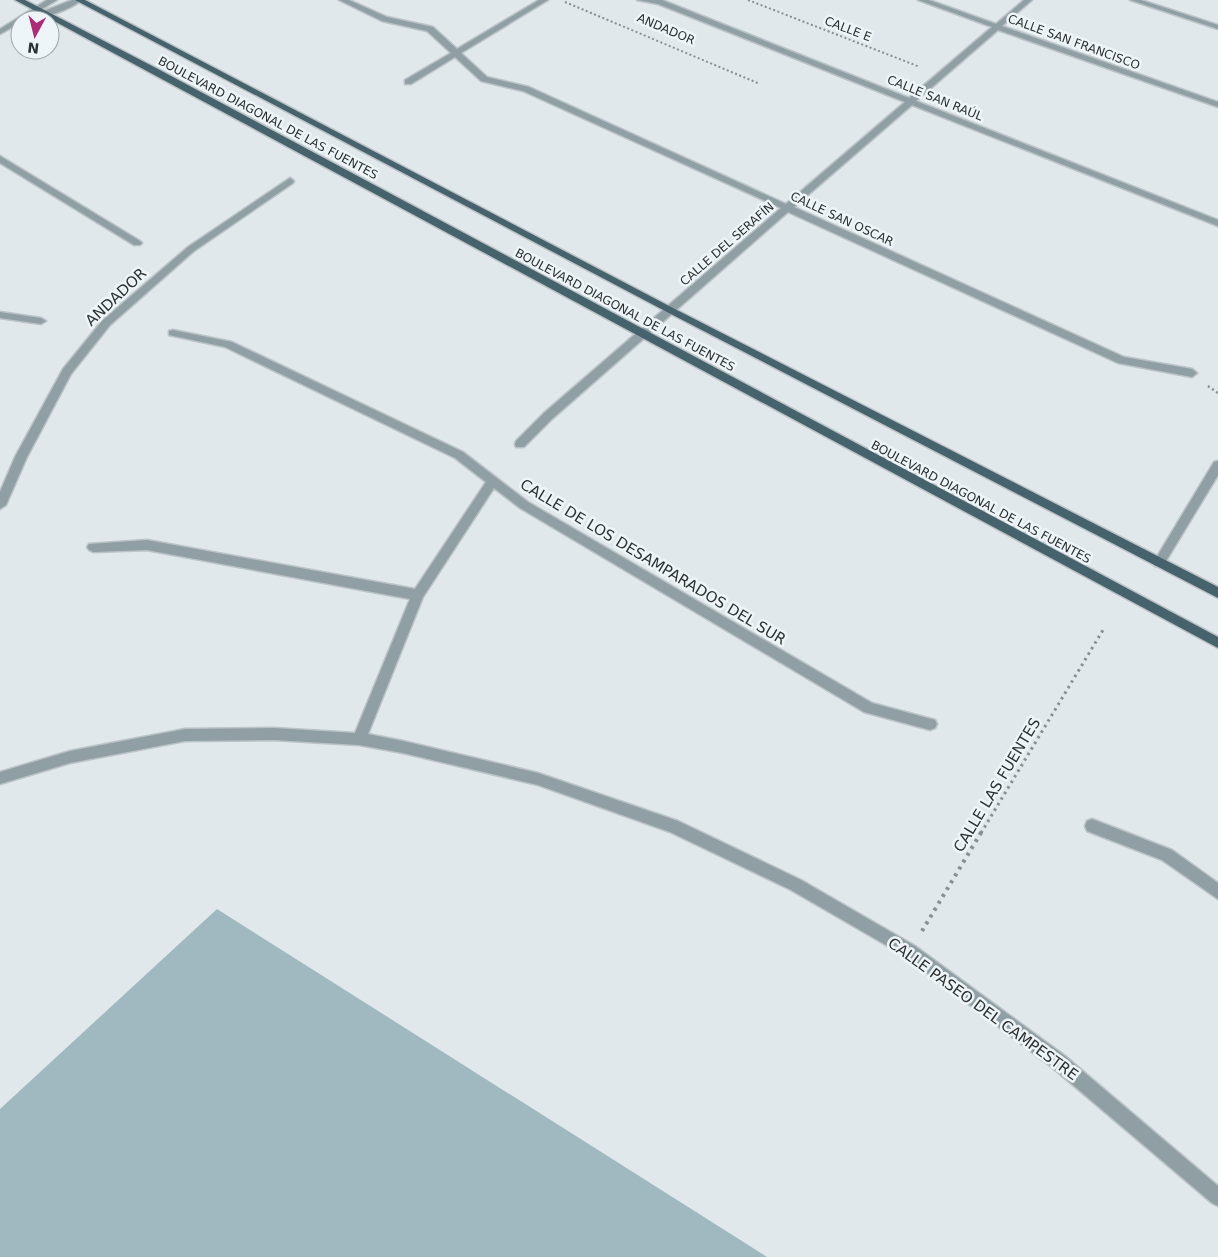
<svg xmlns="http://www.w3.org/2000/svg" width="1218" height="1257" font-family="'DejaVu Sans',sans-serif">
  <rect width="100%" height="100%" fill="#e0e8eb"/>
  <path fill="#a0b8c0" d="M217 909 767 1257H0V1109Z"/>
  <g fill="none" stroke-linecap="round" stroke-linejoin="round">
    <defs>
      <path id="minor" d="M47 0H57L29 17 72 0H82C66 12 40 20 20 20V23L0 34V29Z
        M339 0H349L387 17 433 27 457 49 539 0H548L461 53 487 77 529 87 786 204 905 102 658 4 637 0H662L909 98 992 27 918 0H929L996 24 1024 0H1032L1002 26 1218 102V107L998 30 916 101 1218 220V226L912 105 794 207 1124 357 1192 369 1197 373 1192 377 1118 363 788 212 552 419 524 447H516L515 444 516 441 544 413 781 208 523 91 481 81 455 57 411 84H405V80L451 53 427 31 382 21Z
        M1130 0H1141L1218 25V29Z
        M0 156 140 241 142 243 140 245H134L0 163Z
        M290 178 294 181 293 183 194 251 110 325 71 374 27 457 6 505 0 509V492L15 457 63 369 102 321 188 247Z
        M0 312 41 318 46 321 41 324 0 318Z
        M173 330 232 342 463 452 528 502 872 703 935 720 937 724 935 728 930 730 864 712 520 508 494 488 423 597 368 734 403 741 538 773 678 821 801 880 915 946 1065 1056 1218 1186V1206L1212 1203 1053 1068 905 956 791 890 670 832 538 785 403 753 359 745 274 740 185 741 70 763 0 784V772L70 751 185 729 274 728 355 733 410 599 147 550 93 552 89 550 87 547 89 544 147 540 415 589 486 482 455 458 225 347 169 335V331Z
        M1218 461V475L1163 566H1155L1153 563 1155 560 1214 462Z
        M1092 819 1172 850 1218 883V899L1162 860 1087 831 1085 826 1087 821Z"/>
      <path id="major" d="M15 0H25L158 69 1218 637V648Z
        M75 0H85L673 308 1218 587V598L667 312Z"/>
    </defs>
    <use href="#minor" stroke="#bcc3c6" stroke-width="3"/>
    <use href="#major" stroke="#bcc3c6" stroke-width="3"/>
    <path stroke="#898f91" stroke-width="2" stroke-dasharray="2 2.5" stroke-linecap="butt" d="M748 0 920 67
      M565 2 760 84"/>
    <path stroke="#898f91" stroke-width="2.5" stroke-dasharray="2 3" stroke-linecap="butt" d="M1208 386 1218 393"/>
    <path stroke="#898f91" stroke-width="3" stroke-dasharray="2.5 4" stroke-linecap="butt" d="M981 833 1103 630"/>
    <path stroke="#898f91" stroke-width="4" stroke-dasharray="3 5" stroke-linecap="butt" d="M922 931 982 831"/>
    <use href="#minor" fill="#8f9fa4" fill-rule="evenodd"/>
    <use href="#major" fill="#46636d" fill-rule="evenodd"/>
  </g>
  <g text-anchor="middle" stroke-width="5" stroke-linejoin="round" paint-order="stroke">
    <g font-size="12" fill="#2e3132" stroke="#edf5f8">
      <text transform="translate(666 29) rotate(23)" y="4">ANDADOR</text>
      <text transform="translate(848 29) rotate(21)" y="4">CALLE E</text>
      <text transform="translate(1074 42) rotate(20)" y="4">CALLE SAN FRANCISCO</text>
      <text transform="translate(935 98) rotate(22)" y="4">CALLE SAN RAÚL</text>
      <text transform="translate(268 118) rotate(28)" y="4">BOULEVARD DIAGONAL DE LAS FUENTES</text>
      <text transform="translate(842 219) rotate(25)" y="4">CALLE SAN OSCAR</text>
      <text transform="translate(727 244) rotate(-41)" y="4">CALLE DEL SERAFÍN</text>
      <text transform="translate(625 310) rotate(28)" y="4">BOULEVARD DIAGONAL DE LAS FUENTES</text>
      <text transform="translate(981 502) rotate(28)" y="4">BOULEVARD DIAGONAL DE LAS FUENTES</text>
    </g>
    <g font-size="15" fill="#2e3132" stroke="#edf5f8">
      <text transform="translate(116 297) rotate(-43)" y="5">ANDADOR</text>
      <text transform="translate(653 562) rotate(31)" y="5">CALLE DE LOS DESAMPARADOS DEL SUR</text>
      <text transform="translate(997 785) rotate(-59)" y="5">CALLE LAS FUENTES</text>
      <text transform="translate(983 1009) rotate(36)" y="5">CALLE PASEO DEL CAMPESTRE</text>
    </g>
  </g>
  <g transform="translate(35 35) rotate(187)"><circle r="24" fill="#edf5f8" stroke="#a1a7a9"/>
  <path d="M0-4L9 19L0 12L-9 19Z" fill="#ac2a76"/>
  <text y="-8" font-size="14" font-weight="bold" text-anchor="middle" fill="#2e3132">N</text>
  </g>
</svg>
